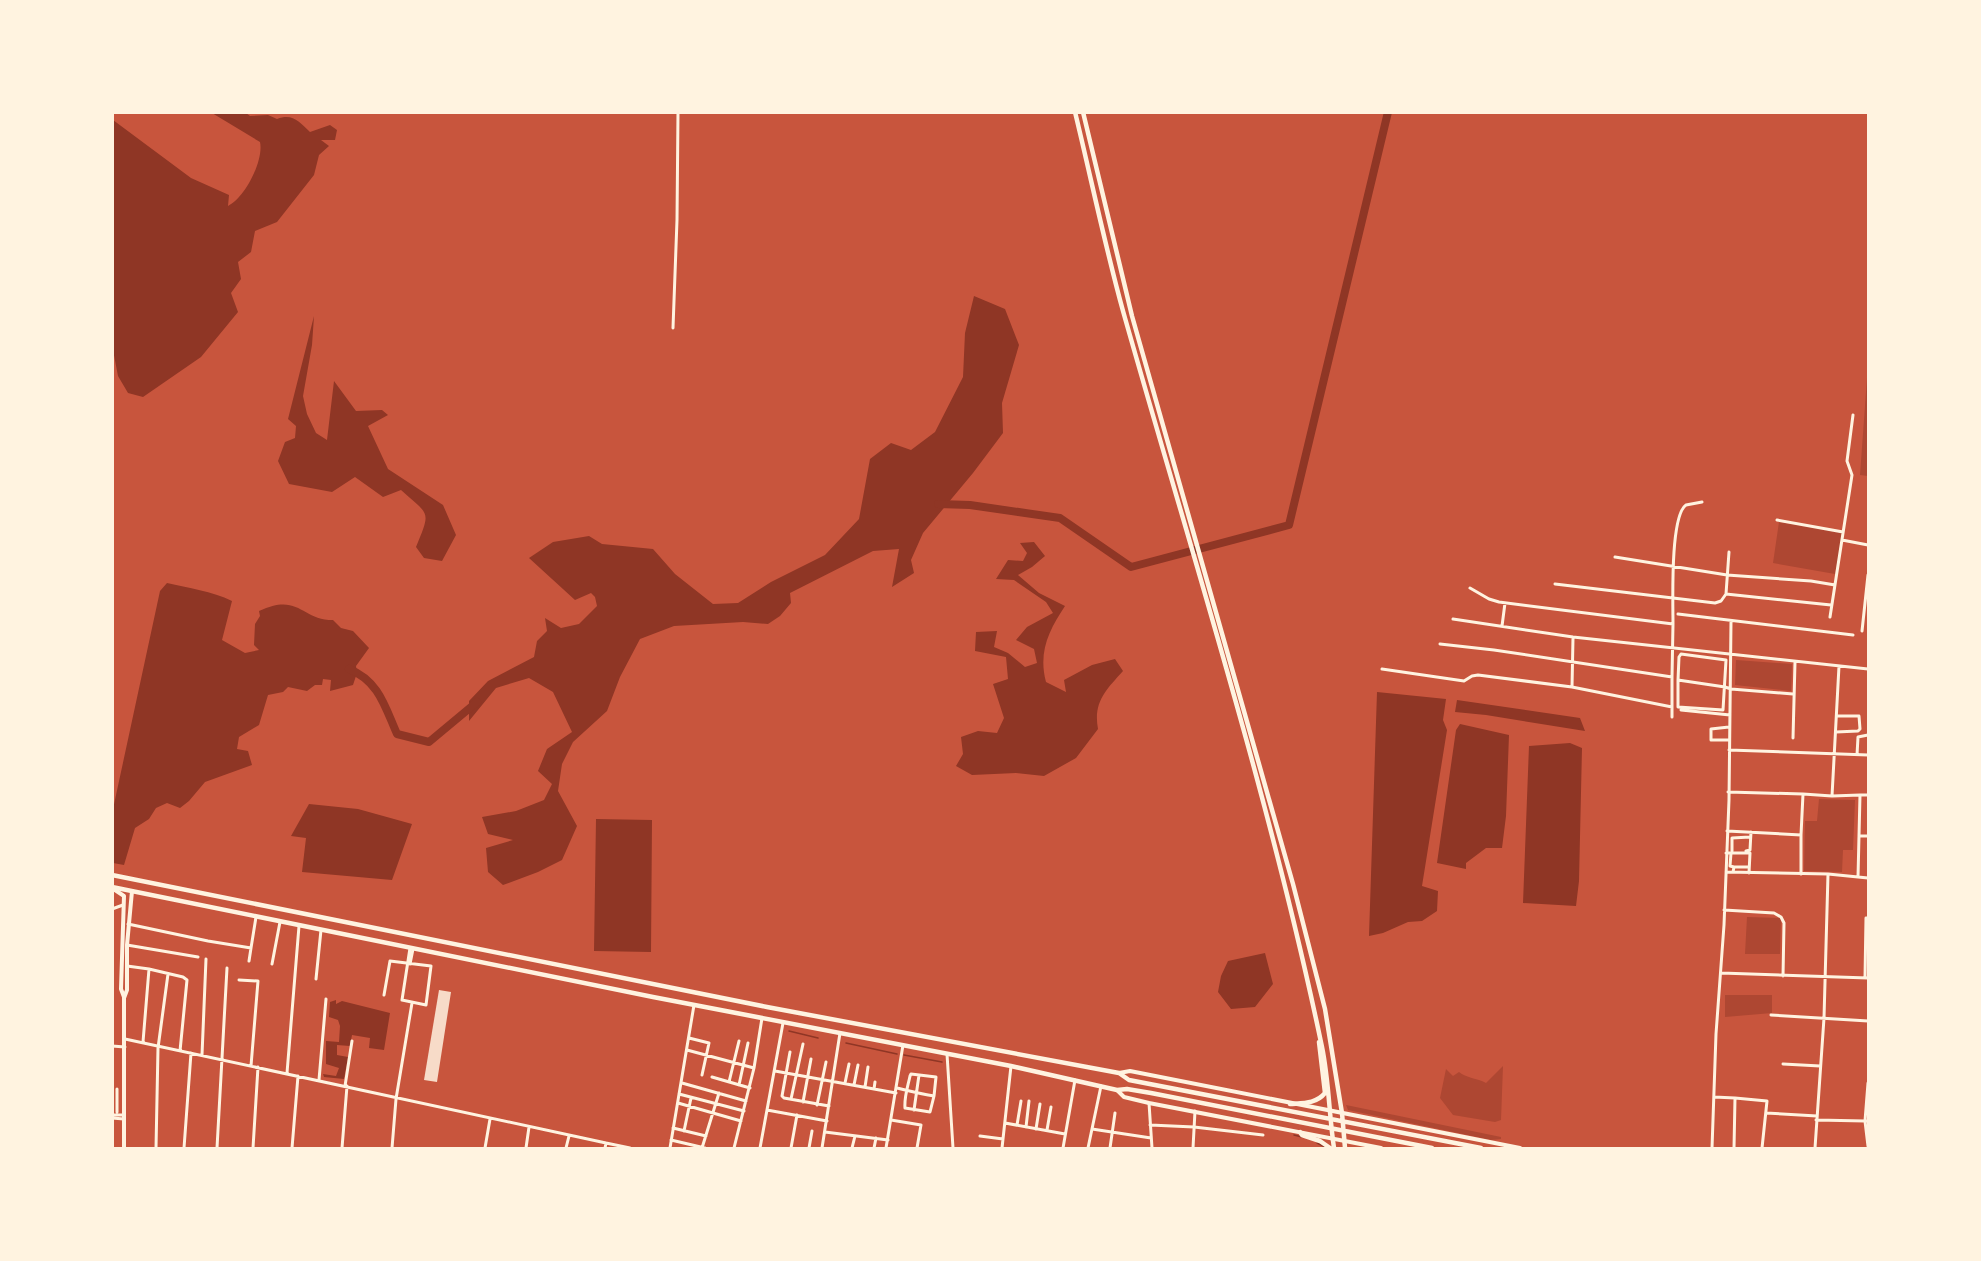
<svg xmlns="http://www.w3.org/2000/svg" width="1981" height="1261" font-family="Montserrat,sans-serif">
  <rect width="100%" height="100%" fill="#c8553d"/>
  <path fill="#ae4732" d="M1867 378H1868V476L1860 475Z
    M1779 522 1843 532 1835 574 1773 563Z
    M1736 660 1792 664 1791 691 1735 685Z
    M1819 799 1855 800 1853 850H1843L1842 872 1804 871 1805 821H1817Z
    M1747 917 1781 918 1780 954H1745Z
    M1725 995H1772V1013L1725 1017Z
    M1503 1066 1501 1120 1495 1122 1453 1115 1440 1098 1446 1069 1453 1076 1459 1072C1466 1078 1477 1078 1486 1083Z
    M1346 1105 1501 1137V1139L1491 1140 1348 1110Z"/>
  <path fill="#8f3625" d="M212 113H246L250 116 268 115 277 119C293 113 299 122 310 132L330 125 337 130 335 140H321L329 146 319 155 314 175 277 222 255 231 251 252 238 262 241 279 231 293 238 312 201 357 143 397 128 393 118 376 113 350V120L191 178 229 195 228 206C245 198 264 160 260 142Z
    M974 296 1005 309 1019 345 1002 403 1003 433 973 473 923 533 911 560 914 573 892 587 899 549 873 551 790 593 791 603 780 616 768 624 743 622 674 626 640 639 620 677 607 711 573 742 562 764 558 791 577 826 562 860 538 872 503 885 488 872 486 848 513 840 488 834 482 817 516 811 544 800 552 784 538 771 547 749 572 732 553 692 529 678 496 688 469 721V701L488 681 534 657 537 641 547 631 545 618 561 628 579 624 597 606 595 597 591 593 575 600 529 558 553 542 589 536 602 544 653 549 675 574 713 604 738 603 771 582 825 555 859 519 870 459 891 443 911 450 935 432 963 377 965 333Z
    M314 316 312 345 303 396 307 414 316 433 327 440 334 381 356 411 382 410 388 415 368 426 388 469 443 505 456 535 442 561 424 558 416 547C431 510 430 516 401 490L383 497 355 477 332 492 289 484 278 461 285 442 295 438 296 426 288 419Z
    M1034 542 1045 556 1032 567 1018 575 1039 593 1065 606C1049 630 1038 652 1046 682L1066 692 1064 680 1092 665 1115 659 1123 671C1106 690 1093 702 1098 729L1076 758 1044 776 1016 773 972 775 956 766 963 754 961 737 978 731 997 733 1004 718 993 684 1008 679 1006 657 975 651 976 632 997 631 994 647 1008 653 1025 667 1037 663 1034 649 1016 640 1027 627 1053 613 1046 602 1014 580 996 579 1008 560 1023 561 1027 553 1020 543Z
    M167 583C188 588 212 591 232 601L222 640 245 653 259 650 254 645 255 624 260 616 259 611C299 592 301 620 333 620L341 628 353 631 369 648 356 666 357 673 353 685 330 691 331 680 323 679 322 685H315L307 691 288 687 283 692 268 695 259 725 239 737 237 749 248 751 252 765 205 782 189 801 180 808 167 803 156 808 149 819 135 828 124 865 113 863V809L160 591Z
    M1377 692 1446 699 1443 720 1447 730 1422 886 1438 891 1437 911 1422 921 1408 922 1383 933 1369 936Z
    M1457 700 1580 718 1585 731 1486 715 1455 712Z
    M1460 724 1509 735 1506 816 1502 848H1486L1466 863V869L1437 863 1456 730Z
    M1570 743 1582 748 1579 881 1576 906 1523 903 1529 746Z
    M309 804 358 809 412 824 392 880 302 872 306 838 291 836Z
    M596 819 652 820 651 952 594 951Z
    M1265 953 1273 984 1255 1007 1231 1009 1218 992 1221 976 1228 961Z
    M336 1000V1004L342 1001 390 1013 384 1050 369 1048 370 1038 352 1035 350 1046 337 1045V1055L348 1057 344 1079 324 1077 323 1074 336 1076 339 1068 326 1064V1041L339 1042 340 1026 338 1020 329 1017 330 1002Z"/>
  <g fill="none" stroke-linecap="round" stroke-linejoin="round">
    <path stroke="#8f3625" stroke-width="1.5" d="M789 1031 818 1038
      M846 1043 897 1054
      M904 1055 942 1062
      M1294 1135 1302 1137
      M1317 1143 1327 1148"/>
    <path stroke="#8f3625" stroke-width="8" d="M938 504 970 505 1060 518 1131 567 1289 525 1388 112
      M349 669C379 681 385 707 397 734L429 742 477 702"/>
  </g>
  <path fill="#f7dbc8" d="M439 990 451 992 437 1082 424 1080Z"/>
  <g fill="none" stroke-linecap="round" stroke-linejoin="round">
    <path stroke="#fff3e0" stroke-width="3" d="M673 328 677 220 678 112
      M1777 520 1843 532
      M1842 540 1868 545
      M1615 557 1727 575 1811 581 1835 585
      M1555 584 1715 603 1721 601 1726 594 1729 552
      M1470 588 1489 599 1499 602 1673 624 1672 677
      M1726 594 1831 605
      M1678 614 1853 635
      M1830 617 1852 475 1847 461 1853 415
      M1453 619 1573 637 1868 669
      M1673 624C1673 602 1670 516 1686 505L1702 502
      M1502 626 1505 603
      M1862 631 1868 575
      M1382 669 1464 681 1472 676 1478 675 1572 687 1672 707V677L1494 650 1440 644
      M1678 680 1679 657 1681 654 1726 660 1723 710 1678 707V680L1725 687 1731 689 1793 694
      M1572 687 1573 638
      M1681 710 1730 715
      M1672 717V707
      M1836 732 1858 731 1860 729 1859 716H1837
      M1793 738 1795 662
      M1729 740H1711V729L1729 727
      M1729 750 1868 755
      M1857 755 1858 737 1868 735
      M1728 792 1803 794
      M1868 795H1860L1858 877 1868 878
      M1832 796 1839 666
      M1727 831 1801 835V874
      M1801 835 1803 794 1832 796 1860 795
      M1859 836H1868
      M1732 851V838L1750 837
      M1746 851 1750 850 1751 832
      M1726 853H1750L1749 873
      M1731 853 1730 866 1734 867 1733 872
      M1734 867H1749
      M1726 872 1828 874 1858 877
      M112 909 123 905
      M1724 910 1774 913 1781 917 1784 923 1783 976
      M128 924 208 941 251 948 256 917
      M127 945 198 957
      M249 961 251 948
      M272 964 280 922
      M410 964 413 949
      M127 966 149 969
      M1721 973 1868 978
      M1865 978 1866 918H1868
      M316 979 321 930
      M239 980 258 981 251 1066
      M384 995 390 961 431 966 426 1005 402 1000 410 948
      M1771 1015 1868 1021
      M689 1038 709 1043 702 1075
      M125 1039 606 1143 605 1148
      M143 1042 149 969 183 977 187 980 180 1051
      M112 1046 125 1047
      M687 1050 754 1068
      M790 1052 782 1096 784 1098 829 1106
      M947 1054 953 1148
      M202 1055 206 959
      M1783 1064 1820 1066
      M775 1071 896 1093
      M287 1073 299 926
      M712 1077 750 1088
      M319 1080 326 999
      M729 1082 739 1041
      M682 1083 746 1101
      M845 1083 849 1064
      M739 1085 748 1043
      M854 1085 858 1065
      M345 1086 352 1041
      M865 1087 868 1067
      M897 1088C909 1091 921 1094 934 1096L930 1112 905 1108C904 1097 908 1086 910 1076L911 1074 936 1077 934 1096
      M874 1089 875 1082
      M679 1094 744 1111
      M1714 1097 1735 1098
      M791 1099 803 1044
      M803 1102 811 1059
      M678 1103 741 1121
      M1149 1103 1152 1148
      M817 1105 826 1062
      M767 1110 827 1121
      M914 1110 919 1075
      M117 1112V1089
      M1766 1113 1817 1116
      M112 1115H124
      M112 1118 124 1119
      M891 1120 921 1125 917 1148
      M1816 1120 1865 1121 1868 1083
      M1868 1121H1865L1868 1146
      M1005 1123 1065 1134
      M1017 1125 1021 1101
      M1150 1125 1194 1127 1263 1135
      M1026 1127 1029 1101
      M673 1128 706 1136
      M1036 1129 1040 1104
      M1092 1129 1151 1138
      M1047 1130 1051 1107
      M684 1131 691 1098
      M825 1132 888 1140
      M980 1136 1003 1139
      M671 1140 705 1148
      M606 1143 630 1148
      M156 1148 158 1048 168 974
      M184 1148 191 1053
      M217 1148 227 968
      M253 1148 258 1067
      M292 1148 298 1076
      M342 1148 347 1086
      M392 1148 396 1099 412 1003
      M485 1148 490 1119
      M526 1148 529 1127
      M566 1148 569 1136
      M670 1148 694 1005
      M702 1148 719 1093
      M734 1148 754 1068 762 1018
      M760 1148 783 1023
      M791 1148 797 1115
      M809 1148 812 1131
      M822 1148 840 1033
      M852 1148 855 1136
      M874 1148 876 1138
      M886 1148 903 1045
      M1002 1148 1011 1066
      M1063 1148 1075 1080
      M1088 1148 1101 1086
      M1110 1148 1115 1113
      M1193 1148 1195 1111
      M1712 1148 1716 1034 1724 925 1729 800 1731 622
      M1734 1148 1735 1098 1767 1101 1762 1148
      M1815 1148 1824 1018 1828 874"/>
    <path stroke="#fff3e0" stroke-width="4" d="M1119 1073 1130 1071 1520 1148
      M1117 1090 1124 1097 1149 1103 1381 1148"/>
    <path stroke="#fff3e0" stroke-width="4" d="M112 888 124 896 121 989 124 997
      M124 1148V998L127 990V945L132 891"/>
    <path stroke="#fff3e0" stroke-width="4.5" d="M1075 112C1091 178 1105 246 1123 311 1192 555 1270 798 1322 1047 1329 1081 1329 1115 1334 1148
      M1083 112 1132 316 1293 884 1325 1009 1342 1113 1345 1148
      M112 875 767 1007 1119 1073 1129 1080 1481 1148
      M112 887 653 997 1011 1066 1117 1090 1127 1089 1151 1093 1432 1148
      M1290 1104C1303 1103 1316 1104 1325 1093L1319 1042
      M1300 1132 1302 1135 1320 1141 1330 1148"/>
  </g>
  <rect width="1981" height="1261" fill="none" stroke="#fff3e0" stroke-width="228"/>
</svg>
